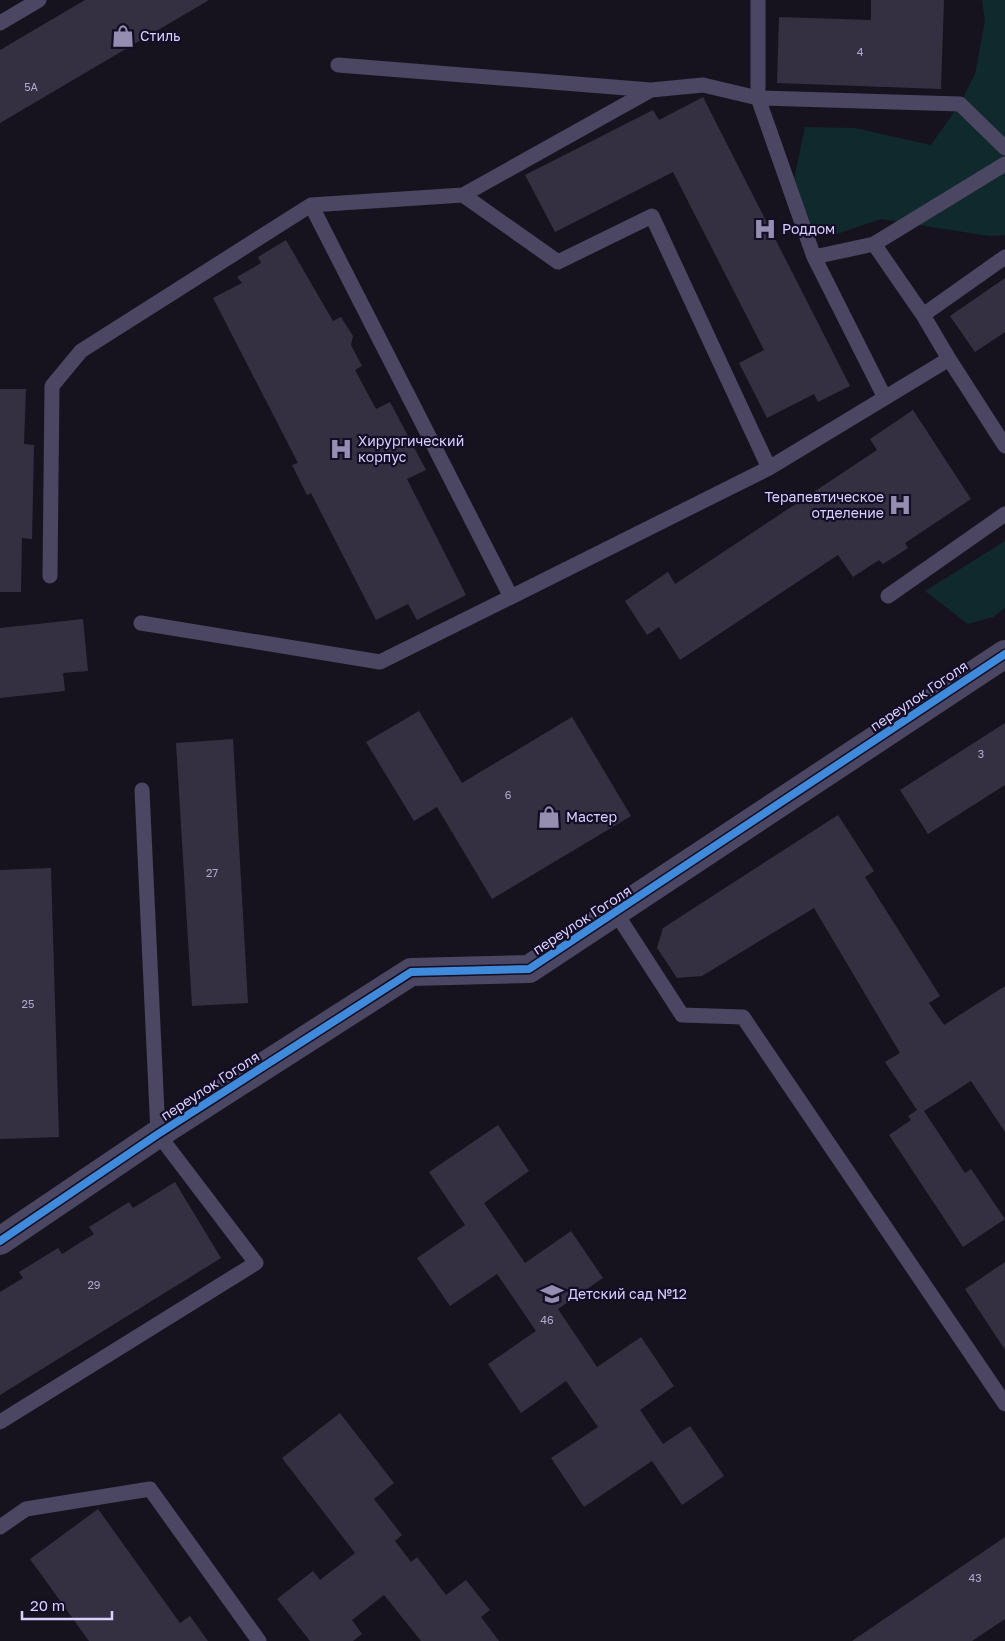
<svg xmlns="http://www.w3.org/2000/svg" width="1005" height="1641" font-family="'Golos Text',sans-serif">
  <rect width="100%" height="100%" fill="#16131f"/>
  <path fill="#10292d" d="M982 0H1005V235L989 236 881 219 834 235 809 231 794 180 805 127 855 128 931 145 960 104 975 74 985 21Z
    M1005 541V608L993 617 968 624 925 591Z"/>
  <path fill="#343041" d="M85 0H209L0 123V50Z
    M871 0H944L941 89 777 83 779 17 871 20Z
    M703 97 850 386 818 402 814 394 767 418 739 363 764 350 673 172 555 232 525 175 653 110 659 120Z
    M286 240 333 321 341 317 353 336 351 345 362 366 355 370 376 409 390 402 426 470 407 479 466 595 417 620 408 604 376 620 311 493 307 495 292 465 298 463 213 298 242 283 237 277 261 263 258 257Z
    M1005 278V332L975 352 950 316Z
    M0 389H26L24 444 34 445 32 539 22 538 21 592H0Z
    M913 410 971 499 905 543 908 548 883 564 879 560 853 577 838 555 680 660 659 627 647 635 625 601 668 572 675 584 877 450 870 439Z
    M83 619 88 671 63 673 65 691 0 698V628Z
    M419 711 462 783 572 717 631 816 492 899 437 807 414 821 366 742Z
    M1005 723V785L928 834 900 790Z
    M233 739 248 1003 192 1006 176 743Z
    M838 815 874 871 865 877 940 996 929 1003 944 1025 1005 986V1132L971 1081 924 1111 965 1173 971 1169 1005 1219 963 1247 889 1135 911 1120 908 1116 917 1110 885 1062 900 1053 814 908 702 976 677 978 657 948 663 928Z
    M51 868 59 1137 0 1139V870Z
    M498 1125 529 1171 484 1203 525 1263 571 1231 603 1278 558 1309 597 1367 641 1337 674 1386 640 1410 663 1444 690 1426 724 1476 682 1505 652 1461 584 1507 551 1458 598 1427 566 1381 521 1413 488 1364 536 1331 497 1274 450 1306 417 1258 465 1225 429 1172Z
    M175 1182 221 1258 0 1395V1292L23 1278 19 1272 58 1248 62 1254 94 1234 89 1227 129 1202 133 1208Z
    M1005 1262V1350L965 1289Z
    M340 1413 394 1483 374 1499 402 1535 395 1541 411 1562 417 1557 446 1595 466 1580 490 1610 481 1617 499 1641H421L384 1595 352 1620 362 1634 353 1641H310L277 1599 313 1571 320 1580 355 1553 282 1458Z
    M98 1509 180 1623 190 1616 208 1641H89L30 1559Z
    M1005 1537V1619L972 1641H852Z"/>
  <g fill="none" stroke-linecap="round" stroke-linejoin="round">
    <path stroke="#4b4661" stroke-width="15" d="M758 0V98L960 104 1005 148
      M0 23 39 0
      M338 65 651 90
      M463 195 558 262 652 216 769 468
      M311 205 511 597 769 468 949 359 1005 446
      M874 244 1005 164
      M814 257 885 398
      M949 359 923 315 1005 257
      M50 576 52 386 81 351 311 205 463 195 651 90 703 85 758 98 814 257 874 244 923 315
      M888 596 1005 514
      M141 623 380 662 511 597
      M616 913 682 1015 743 1017 1005 1404
      M0 1422 256 1263 158 1134 142 790
      M0 1527 26 1509 150 1489 259 1641"/>
    <path stroke="#4b4661" stroke-width="28" d="M0 1241 158 1134 411 972 529 969 1005 654"/>
    <defs>
      <path id="cycleway" d="M0 1241 158 1134 411 972 529 969 1005 654"/>
    </defs>
    <use href="#cycleway" stroke="#130d25" stroke-width="11"/>
    <use href="#cycleway" stroke="#408adc" stroke-width="8"/>
  </g>
  <defs>
    <symbol id="shop-bare" viewBox="-9 -9 18 18"><path d="M-5-2.5h2.3a2.7 3.5 0 0 1 5.4 0H5L5.5 6h-11ZM-1.5-2.5h3a1.5 2.3 0 0 0-3 0Z" fill="#968eb1" stroke="#130d25" stroke-width="2.5" paint-order="stroke"/></symbol>
    <symbol id="hospital-bare" viewBox="-9 -9 18 18"><path d="M-5-5h3v3.5h4V-5h3V5h-3V1.5h-4V5h-3Z" fill="#968eb1" stroke="#130d25" stroke-width="2.5" paint-order="stroke"/></symbol>
    <symbol id="school-bare" viewBox="-9 -9 18 18"><path d="M0-5L7-2L0 1L-7-2ZM-4 1L0 2.5L4 1V4Q0 6-4 4Z" fill="#968eb1" stroke="#130d25" stroke-width="2.5" paint-order="stroke"/></symbol>
  </defs>
  <g fill-rule="evenodd">
    <use href="#shop-bare" x="107" y="20" width="32" height="32"/>
    <use href="#hospital-bare" x="749" y="213" width="32" height="32"/>
    <use href="#hospital-bare" x="325" y="433" width="32" height="32"/>
    <use href="#hospital-bare" x="884" y="489" width="32" height="32"/>
    <use href="#shop-bare" x="533" y="801" width="32" height="32"/>
    <use href="#school-bare" x="536" y="1278" width="32" height="32"/>
  </g>
  <g text-anchor="middle" stroke-width="4.5" stroke-linejoin="round" paint-order="stroke">
    <g font-size="11" fill="#b1a9d0">
      <text x="860" y="56">4</text>
      <text x="31" y="91">5А</text>
      <text x="981" y="758">3</text>
      <text x="508" y="799">6</text>
      <text x="212" y="877">27</text>
      <text x="28" y="1008">25</text>
      <text x="94" y="1289">29</text>
      <text x="547" y="1324">46</text>
      <text x="975" y="1582">43</text>
    </g>
    <g font-size="14" fill="#dbd1ff" stroke="#130d25" text-anchor="start">
      <text x="140" y="41">Стиль</text>
      <text x="782" y="234">Роддом</text>
      <text x="358" y="446">Хирургический<tspan x="358" dy="16">корпус</tspan></text>
      <text x="884" y="502" text-anchor="end">Терапевтическое<tspan x="884" dy="16">отделение</tspan></text>
      <text x="566" y="822">Мастер</text>
      <text x="568" y="1299">Детский сад №12</text>
    </g>
    <g font-size="14" fill="#dbd1ff" stroke="#130d25">
      <text transform="translate(919 696) rotate(-34)" y="5">переулок Гоголя</text>
      <text transform="translate(582 920) rotate(-33)" y="5">переулок Гоголя</text>
      <text transform="translate(210 1086) rotate(-33)" y="5">переулок Гоголя</text>
    </g>
  </g>
  <path d="M22 1611v8h90v-8" fill="none" stroke="#dbd1ff" stroke-width="2.5"/>
  <text x="30" y="1611" font-size="15" fill="#dbd1ff" stroke="#130d25" stroke-width="4" paint-order="stroke">20 m</text>
</svg>
